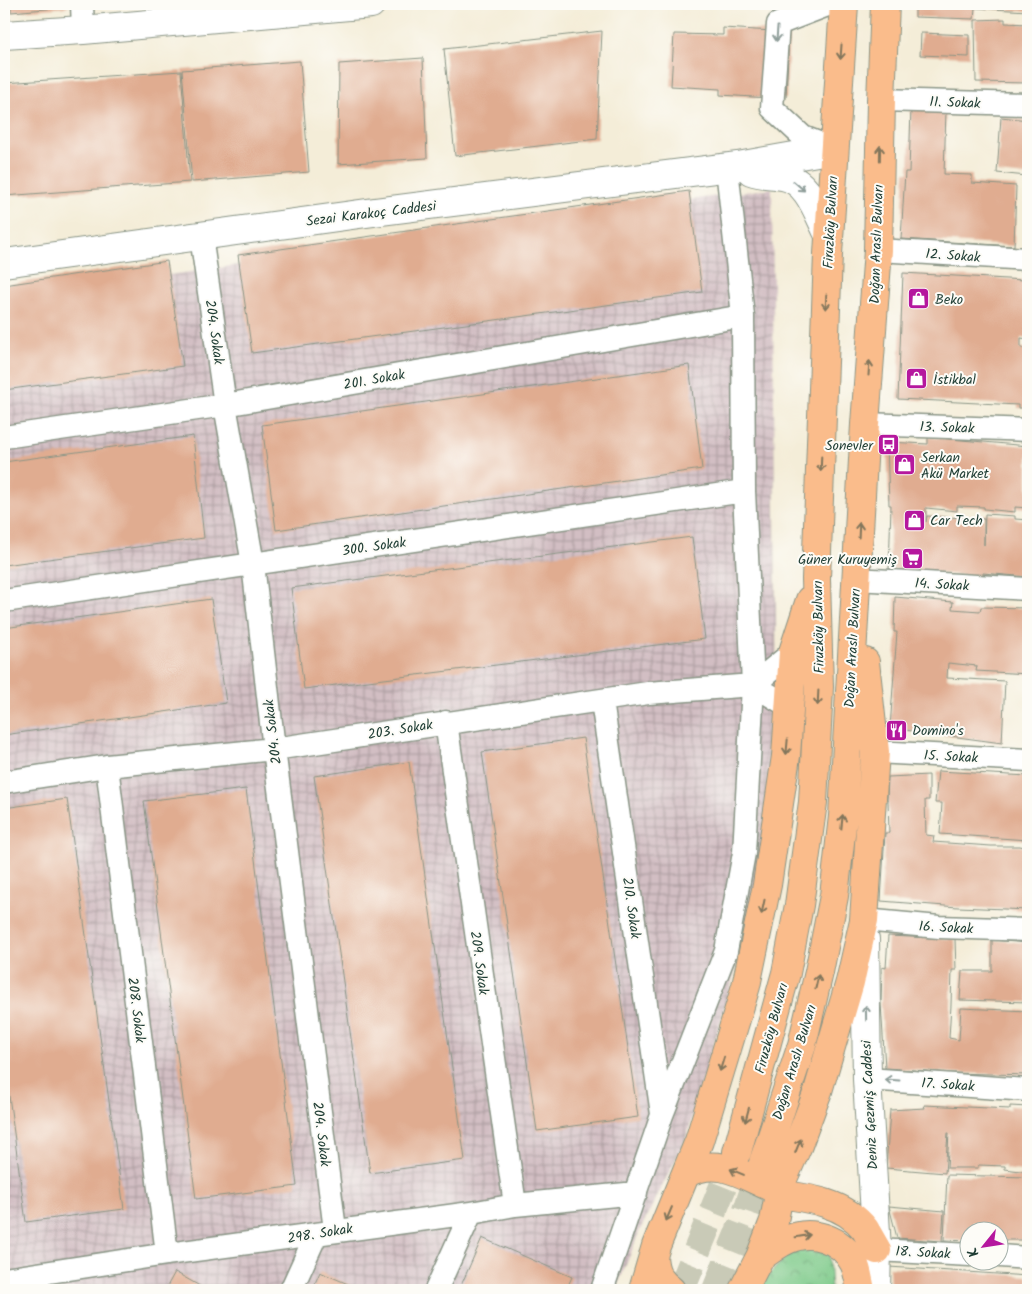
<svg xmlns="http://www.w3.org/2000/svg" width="1032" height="1294" font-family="Kalam,sans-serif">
  <defs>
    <pattern id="industrial-grid" width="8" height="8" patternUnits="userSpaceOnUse" patternTransform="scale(1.25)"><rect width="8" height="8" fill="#d2bec3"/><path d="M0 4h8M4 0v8" fill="none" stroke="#aa9c9f"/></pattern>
    <pattern id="park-crowns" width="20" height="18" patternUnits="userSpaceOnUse" patternTransform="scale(1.25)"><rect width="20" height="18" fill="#7cc988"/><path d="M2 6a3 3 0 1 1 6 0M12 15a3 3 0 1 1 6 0" fill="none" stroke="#65a470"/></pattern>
  </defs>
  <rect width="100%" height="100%" fill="#fdfcf7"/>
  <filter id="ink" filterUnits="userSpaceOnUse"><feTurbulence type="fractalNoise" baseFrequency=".02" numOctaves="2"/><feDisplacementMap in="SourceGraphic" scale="10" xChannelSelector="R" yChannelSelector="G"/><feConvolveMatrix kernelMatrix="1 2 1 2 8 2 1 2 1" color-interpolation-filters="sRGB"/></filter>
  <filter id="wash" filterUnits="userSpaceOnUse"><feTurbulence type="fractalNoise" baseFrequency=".0096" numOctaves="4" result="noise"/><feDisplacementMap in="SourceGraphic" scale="20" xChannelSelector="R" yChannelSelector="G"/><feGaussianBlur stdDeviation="1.12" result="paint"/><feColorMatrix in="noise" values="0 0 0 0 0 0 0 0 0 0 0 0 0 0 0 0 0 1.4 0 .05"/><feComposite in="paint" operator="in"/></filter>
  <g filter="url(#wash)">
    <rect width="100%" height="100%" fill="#f4edd8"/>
    <path fill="url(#industrial-grid)" d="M772 188 777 723 762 879 686 1139 640 1230 616 1290H4V299Z"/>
    <path fill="url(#park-crowns)" stroke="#4e835e" d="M816 1244 829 1255 831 1290H761L766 1278 796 1246Z"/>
    <g id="blocks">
      <path fill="#e0ac90" d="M11 4H68V7L11 12Z
        M915 4H1028V11L975 8 974 19 915 17Z
        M1005 19V23L1028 24V83L976 82 975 20Z
        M723 28 789 32 786 99 720 95V89L671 86 674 34 723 35Z
        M602 31 597 139 455 156 444 49Z
        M921 33 969 35V57L920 55Z
        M423 58 427 158 338 164 339 64Z
        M300 61 309 172 192 182 182 70Z
        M181 71 190 182 4 196V83Z
        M911 108 946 110 944 174 972 175V183L1016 186 1014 246 901 239 905 172H909Z
        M1001 117 1028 120 1027 176 997 173Z
        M689 191 702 292 252 353 238 255Z
        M1027 231H1028V247H1026Z
        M167 261 183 366 4 390V285Z
        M903 273 1024 280V281L1028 282V339L1021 338V348H1028V408H1018V405L898 399Z
        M689 365 702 469 276 530 262 425Z
        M193 436 204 538 4 565V462Z
        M928 437 1028 446V508L1015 507V512L984 509V507L957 506V511L926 508V522L927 516 984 519V545L985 514 1015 516V519L1028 520V577L983 573V577L889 569 891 505H889L887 442 928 444Z
        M692 537 705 639 304 689 291 588Z
        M895 597 953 602 952 609 980 611 981 607 1028 608V674L976 671 977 666 948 663 947 678 1005 681 1002 743 890 728 897 632H894Z
        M211 599 226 703 4 735V628Z
        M583 738 638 1117 537 1131 482 752Z
        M409 762 465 1160 370 1173 314 776Z
        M938 771 1028 776V840L940 834 942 803H935Z
        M929 775V800H925L926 835 934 836 933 842 991 846H1020L1028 848V910L958 907 881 901 885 833H889L888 801H887L888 777Z
        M246 789 297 1186 196 1199 144 801Z
        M67 799 124 1209 26 1222 4 1059V808Z
        M888 936 955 939 956 970H952L951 1005 949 1038 959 1040 961 1008 1028 1011V1075L952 1073 885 1068 881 1003 882 967 886 968Z
        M992 940 1028 943V1002L960 1000 962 971H992Z
        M924 1105 1010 1109V1106L1028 1107V1172L1005 1169V1166L978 1165V1168H947L949 1133H948L945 1173 886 1168 890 1110 925 1108Z
        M947 1175 1028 1177V1240H1000V1232H970V1241L944 1240Z
        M889 1206 944 1211 942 1241 897 1238Z
        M482 1238 572 1277 566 1290H459Z
        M889 1267 1028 1276V1290H890Z
        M175 1272 207 1290H165Z
        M320 1272 362 1290H312Z"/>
    </g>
  </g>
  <g filter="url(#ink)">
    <use href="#blocks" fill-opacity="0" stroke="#8a9586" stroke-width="1"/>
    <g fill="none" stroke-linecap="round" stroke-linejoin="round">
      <path stroke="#c9cab7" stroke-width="28" stroke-dasharray="28 14" stroke-linecap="butt" d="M681 1290 737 1152
        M716 1290 743 1222 763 1163"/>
      <defs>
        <path id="minor" d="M82 4 83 30
          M830 4 778 24 772 108 803 137 834 149
          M881 100 1028 104
          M201 236 225 405 253 564 274 749 335 1230
          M878 250 1028 259
          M865 424 1028 430
          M4 437 225 405 743 316
          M856 579 1028 589
          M4 601 744 491
          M753 685 793 652
          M602 701 662 1114
          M446 722 515 1205
          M875 752 1028 760
          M107 766 167 1254
          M4 782 107 766 274 749 648 693 753 685 790 707
          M864 920 939 927 1028 930
          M867 1079 1028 1090
          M877 1250 970 1255
          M1000 1256 1028 1258
          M4 1279 167 1254 471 1213 515 1205 636 1193
          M291 1290 316 1235
          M436 1290 471 1213
          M602 1290 662 1115 726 951 744 853 753 685 744 491 743 316 727 168"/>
        <path id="tertiary" d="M4 35 83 30 371 4
          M751 171C762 175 772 174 782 176 809 180 818 215 829 235
          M4 263 374 212 738 166 834 149
          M865 939 867 1079 877 1250 876 1290"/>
        <path id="primary" d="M737 1152 786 973 799 905 813 802 819 687 816 579 828 254 844 4
          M763 1163 802 1045 819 972 834 896 843 816 865 424 878 250 881 100 885 4
          M687 1173C721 1155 746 1178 778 1190L779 1194C809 1198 845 1203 865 1229 869 1236 873 1243 877 1250
          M778 1190 798 1145 818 1091 850 982 864 920 875 752 865 662
          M653 1256C654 1271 658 1280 671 1290
          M760 1257C769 1252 777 1244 787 1240 811 1228 842 1239 854 1263 858 1271 859 1282 861 1290
          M643 1290 656 1246 699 1141 746 986 767 885 786 756 793 652 810 600
          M743 1290 760 1257 774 1221 779 1194"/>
      </defs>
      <use href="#minor" stroke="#8a9586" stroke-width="25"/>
      <use href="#tertiary" stroke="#8a9586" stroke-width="30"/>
      <use href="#primary" stroke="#8a9586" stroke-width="30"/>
      <use href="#minor" stroke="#fff" stroke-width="22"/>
      <use href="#tertiary" stroke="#fff" stroke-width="28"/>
      <use href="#primary" stroke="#fabc8b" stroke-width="28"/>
    </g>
    <defs><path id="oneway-shaft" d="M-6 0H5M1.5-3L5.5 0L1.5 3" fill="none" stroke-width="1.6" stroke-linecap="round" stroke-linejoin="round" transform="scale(1.25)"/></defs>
    <g stroke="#8f9e9a">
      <use href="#oneway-shaft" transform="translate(777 34) rotate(94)"/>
      <use href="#oneway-shaft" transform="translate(799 186) rotate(41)"/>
      <use href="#oneway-shaft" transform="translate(866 1013) rotate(-91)"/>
      <use href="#oneway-shaft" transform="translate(892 1080) rotate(-176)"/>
    </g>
    <g stroke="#82765b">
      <use href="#oneway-shaft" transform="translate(841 52) rotate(94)"/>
      <use href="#oneway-shaft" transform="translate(880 153) rotate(-89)"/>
      <use href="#oneway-shaft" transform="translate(826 302) rotate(92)"/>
      <use href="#oneway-shaft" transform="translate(869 368) rotate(-86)"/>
      <use href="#oneway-shaft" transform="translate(821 464) rotate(92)"/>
      <use href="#oneway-shaft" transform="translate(859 530) rotate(-87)"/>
      <use href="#oneway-shaft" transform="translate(818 698) rotate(93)"/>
      <use href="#oneway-shaft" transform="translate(787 747) rotate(95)"/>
      <use href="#oneway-shaft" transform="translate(842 822) rotate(-84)"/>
      <use href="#oneway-shaft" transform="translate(763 907) rotate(102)"/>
      <use href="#oneway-shaft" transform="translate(817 982) rotate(-77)"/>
      <use href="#oneway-shaft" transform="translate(722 1064) rotate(107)"/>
      <use href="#oneway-shaft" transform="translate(747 1115) rotate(105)"/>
      <use href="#oneway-shaft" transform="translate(798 1146) rotate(-68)"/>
      <use href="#oneway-shaft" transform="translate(737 1172) rotate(-157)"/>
      <use href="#oneway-shaft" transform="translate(669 1214) rotate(113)"/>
      <use href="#oneway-shaft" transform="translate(803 1236) rotate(-9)"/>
    </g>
  </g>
  <defs>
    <symbol id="shop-square" viewBox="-11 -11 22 22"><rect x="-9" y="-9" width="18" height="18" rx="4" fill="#b5179e" stroke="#fdfcf7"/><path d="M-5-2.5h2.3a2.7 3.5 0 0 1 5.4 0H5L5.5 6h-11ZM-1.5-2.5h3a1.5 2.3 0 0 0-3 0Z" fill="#fff"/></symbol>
    <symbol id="bus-square" viewBox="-11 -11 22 22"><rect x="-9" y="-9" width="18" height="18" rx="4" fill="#b5179e" stroke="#fdfcf7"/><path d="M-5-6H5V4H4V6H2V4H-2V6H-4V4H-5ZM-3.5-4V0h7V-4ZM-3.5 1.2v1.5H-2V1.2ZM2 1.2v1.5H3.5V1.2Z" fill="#fff"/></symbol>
    <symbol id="supermarket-square" viewBox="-11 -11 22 22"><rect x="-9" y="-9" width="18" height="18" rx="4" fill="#b5179e" stroke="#fdfcf7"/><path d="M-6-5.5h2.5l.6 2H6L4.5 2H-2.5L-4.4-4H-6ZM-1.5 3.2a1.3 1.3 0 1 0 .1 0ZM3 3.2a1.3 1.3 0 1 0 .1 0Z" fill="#fff"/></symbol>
    <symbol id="restaurant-square" viewBox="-11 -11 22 22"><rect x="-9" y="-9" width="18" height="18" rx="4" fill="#b5179e" stroke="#fdfcf7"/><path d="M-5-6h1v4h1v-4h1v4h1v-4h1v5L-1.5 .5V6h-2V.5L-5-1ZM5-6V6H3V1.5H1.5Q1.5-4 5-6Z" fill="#fff"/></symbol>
  </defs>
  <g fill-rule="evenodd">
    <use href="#shop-square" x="906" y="286" width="25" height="25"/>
    <use href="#shop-square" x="904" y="366" width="25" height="25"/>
    <use href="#bus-square" x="876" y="432" width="25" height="25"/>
    <use href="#shop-square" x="892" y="452" width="25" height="25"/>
    <use href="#shop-square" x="902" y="508" width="25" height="25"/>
    <use href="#supermarket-square" x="900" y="546" width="25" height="25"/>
    <use href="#restaurant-square" x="884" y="718" width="25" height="25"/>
  </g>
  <g text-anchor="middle" stroke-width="4" stroke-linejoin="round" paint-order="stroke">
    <g font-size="14" fill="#1f3d34" stroke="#fdfcf7">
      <text transform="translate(955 102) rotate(2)" y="5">11. Sokak</text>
      <text transform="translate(371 213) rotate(-7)" y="5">Sezai Karakoç Caddesi</text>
      <text transform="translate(830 222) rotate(-87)" y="5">Firuzköy Bulvarı</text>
      <text transform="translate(876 244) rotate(-88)" y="5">Doğan Araslı Bulvarı</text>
      <text transform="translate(953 255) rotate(4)" y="5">12. Sokak</text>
      <text transform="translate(215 332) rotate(82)" y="5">204. Sokak</text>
      <text transform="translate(374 379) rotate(-10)" y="5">201. Sokak</text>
      <text transform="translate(947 427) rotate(2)" y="5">13. Sokak</text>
      <text transform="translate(374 546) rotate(-8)" y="5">300. Sokak</text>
      <text transform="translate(942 584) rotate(3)" y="5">14. Sokak</text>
      <text transform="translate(818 627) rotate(-91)" y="5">Firuzköy Bulvarı</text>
      <text transform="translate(852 648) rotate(-87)" y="5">Doğan Araslı Bulvarı</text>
      <text transform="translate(400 729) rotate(-9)" y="5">203. Sokak</text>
      <text transform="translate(272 732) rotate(-97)" y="5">204. Sokak</text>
      <text transform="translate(951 756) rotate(3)" y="5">15. Sokak</text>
      <text transform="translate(632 908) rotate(82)" y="5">210. Sokak</text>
      <text transform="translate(946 927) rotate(3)" y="5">16. Sokak</text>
      <text transform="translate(480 963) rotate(82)" y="5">209. Sokak</text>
      <text transform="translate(137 1010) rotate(83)" y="5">208. Sokak</text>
      <text transform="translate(771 1028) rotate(-75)" y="5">Firuzköy Bulvarı</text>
      <text transform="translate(794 1062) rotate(-73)" y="5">Doğan Araslı Bulvarı</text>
      <text transform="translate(948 1084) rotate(4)" y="5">17. Sokak</text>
      <text transform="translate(869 1105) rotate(-93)" y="5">Deniz Gezmiş Caddesi</text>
      <text transform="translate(322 1134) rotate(83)" y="5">204. Sokak</text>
      <text transform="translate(320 1233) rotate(-9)" y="5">298. Sokak</text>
      <text transform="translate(923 1252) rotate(3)" y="5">18. Sokak</text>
    </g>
    <g font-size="14" fill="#1f3d34" stroke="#fdfcf7" text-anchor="start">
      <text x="935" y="304">Beko</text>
      <text x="933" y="384">İstikbal</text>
      <text x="873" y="450" text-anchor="end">Sonevler</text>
      <text x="921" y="462">Serkan<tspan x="921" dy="16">Akü Market</tspan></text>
      <text x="930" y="525">Car Tech</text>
      <text x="897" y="564" text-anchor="end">Güner Kuruyemiş</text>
      <text x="912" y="735">Domino's</text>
    </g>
  </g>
  <rect width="1032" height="1294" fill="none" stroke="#fdfcf7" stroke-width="20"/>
  <g transform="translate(984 1246) rotate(240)"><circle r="24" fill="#fdfcf7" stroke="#a4b0a9"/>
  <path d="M0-4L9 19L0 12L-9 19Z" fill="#b5179e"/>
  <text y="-8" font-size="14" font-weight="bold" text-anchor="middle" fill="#1f3d34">K</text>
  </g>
</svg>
